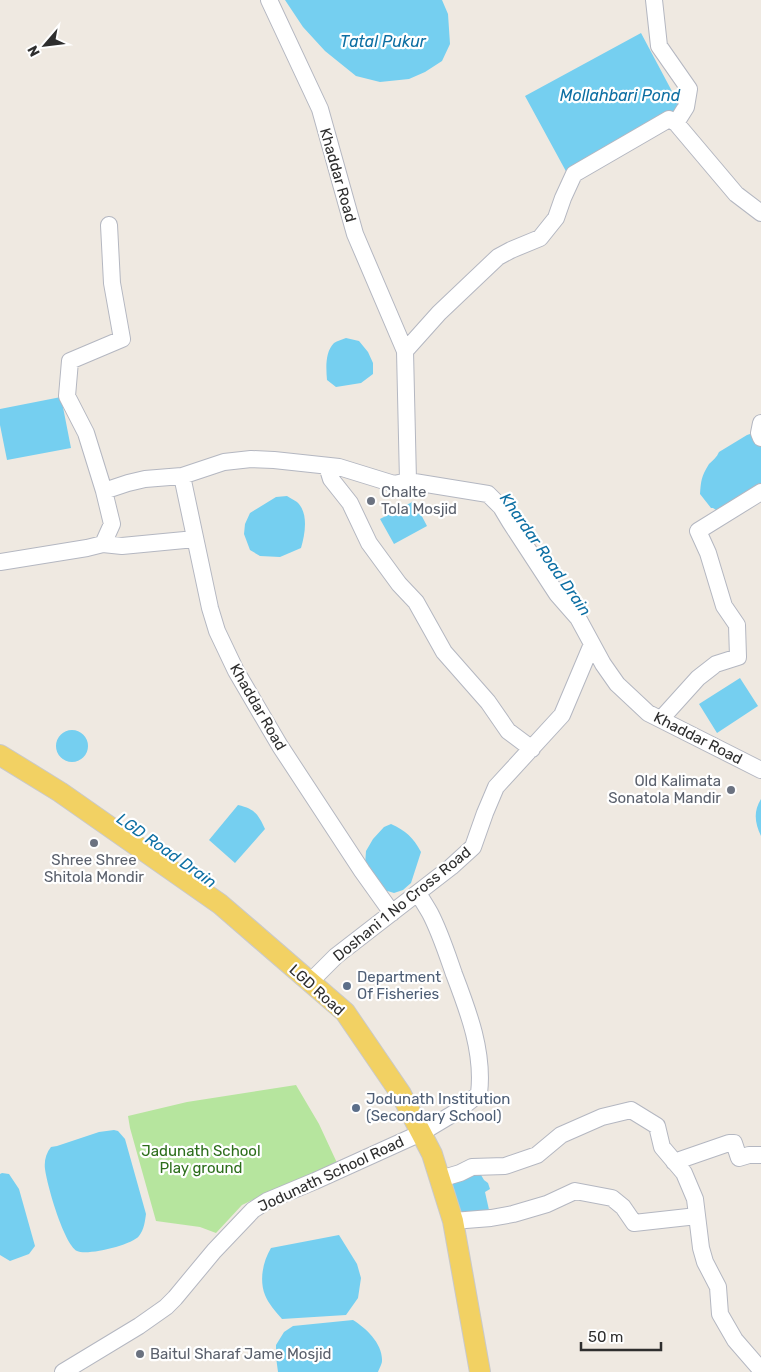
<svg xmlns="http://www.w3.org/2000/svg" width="761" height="1372" font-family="Rubik,sans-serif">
  <rect width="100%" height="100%" fill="#efe9e1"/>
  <path fill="#b6e59e" d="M296 1085 319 1124 338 1165 284 1185 242 1205 216 1233 200 1227 156 1221 130 1128 128 1116 187 1102Z"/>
  <path fill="#75cff0" d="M285 0H442L448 14 450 44 442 61 425 72 409 79 380 82 356 76 325 51 303 27Z
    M641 33 683 112 568 175 525 96Z
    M346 338 359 341 368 352 373 363V374L361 383 336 387 327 380C326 368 325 352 334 343 337 341 343 339 346 338Z
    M61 397 71 448 7 460 0 425V409Z
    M756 432 761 434V490L719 512 713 508H711L700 494C701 481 701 477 709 464 713 460 717 457 719 452L747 435Z
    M287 496C290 498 294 500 297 502 309 513 305 534 301 548L280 557 260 556 250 550 244 534 245 524 250 513 276 497Z
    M414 501 427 526 394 544 380 519Z
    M740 678 758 706 717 733 699 704Z
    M56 746a16 16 0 1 1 32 0a16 16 0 1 1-32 0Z
    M761 799V836C755 823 753 812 761 799Z
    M238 805C255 809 258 814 265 829L235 863 209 840Z
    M391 824C406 831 413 837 421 852L411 883 403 890 394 893 381 889 365 865 366 851 373 839 384 827Z
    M114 1130 118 1131 125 1139 146 1214C145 1221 144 1230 139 1236 132 1245 87 1256 77 1251 64 1244 47 1185 45 1169 44 1161 46 1153 51 1147L57 1146 99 1132Z
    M2 1173 9 1174 19 1189 35 1246 29 1254 10 1261 0 1255V1174Z
    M477 1174 481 1175 484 1180 488 1183 490 1189 485 1192 489 1210 487 1214 484 1215 475 1211 458 1214 449 1188 456 1179Z
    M339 1235 357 1264 361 1278 358 1298 346 1315 282 1319C276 1312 268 1303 265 1295 259 1280 263 1261 271 1248Z
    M353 1320C366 1328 383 1344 382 1361 382 1364 379 1369 378 1372H278L276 1357V1345L284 1332 293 1326Z"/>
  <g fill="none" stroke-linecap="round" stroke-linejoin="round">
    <defs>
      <path id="minor" d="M269 0 320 109 355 234 405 351
        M654 0 659 46 689 89 686 107 676 123
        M761 423 759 433 761 438
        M327 466 331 479 350 503 369 543 399 584 416 602 444 652 488 702 508 731 532 749
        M182 476 224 462 251 459 274 460 339 467 394 484 408 481 488 494 501 507 510 522 557 594 578 618 603 664 617 684 648 713 761 770
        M408 481 405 351 439 313 498 257 511 250 540 238 556 218 563 198 574 174 669 119 676 123 736 194 761 213
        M104 491 128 483 145 479 182 476 210 608 217 631 236 671 280 746 362 871 392 913
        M103 544 122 546 195 539
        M0 562 87 548 103 544 112 524 104 491 86 433 67 396 70 361 122 339 112 283 109 225
        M661 719 698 678 716 664 738 657 737 625 724 606 708 553 698 531 761 492
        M310 982 336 956 451 867 473 847 485 813 496 787 562 715 592 644
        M674 1162 729 1143H734L739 1158 749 1155H761
        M440 1179 460 1173 472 1167 505 1166 537 1155 561 1135 602 1117 631 1110 657 1126 662 1147 684 1173 695 1199 701 1248 705 1262 718 1287 720 1314 735 1340 761 1370
        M453 1221 491 1218 513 1214 547 1204 575 1191 612 1198 623 1207 634 1223 697 1216
        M63 1372 139 1326 166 1307 175 1298 214 1251 253 1210 267 1201 315 1181 421 1133 456 1112 479 1094C484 1053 469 1013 454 974 447 954 440 932 430 913 426 906 422 900 418 893"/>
      <path id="major" d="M0 755 60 792 220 904 345 1012 401 1094 432 1154 453 1221 480 1372"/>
    </defs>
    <use href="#minor" stroke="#b4b7c1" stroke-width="18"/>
    <use href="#major" stroke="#c9c9c9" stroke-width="22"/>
    <use href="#minor" stroke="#fff" stroke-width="16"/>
    <use href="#major" stroke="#f2d163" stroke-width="20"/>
  </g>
  <g fill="#6b7280" stroke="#fff" stroke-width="2">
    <circle cx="371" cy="501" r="5"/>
    <circle cx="731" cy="790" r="5"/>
    <circle cx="94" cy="843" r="5"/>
    <circle cx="140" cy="1354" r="5"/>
  </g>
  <g fill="#5c6f8a" stroke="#fff" stroke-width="2">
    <circle cx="347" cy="986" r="5"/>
    <circle cx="356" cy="1108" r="5"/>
  </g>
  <g text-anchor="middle" stroke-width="4.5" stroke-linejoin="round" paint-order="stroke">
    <g font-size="15" fill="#2e2e2e" stroke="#fff">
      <text transform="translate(338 175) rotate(74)" y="5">Khaddar Road</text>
      <text transform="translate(258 707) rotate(60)" y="5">Khaddar Road</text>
      <text transform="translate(698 738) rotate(27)" y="5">Khaddar Road</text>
      <text transform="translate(402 904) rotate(-39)" y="5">Doshani 1 No Cross Road</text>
      <text transform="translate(317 990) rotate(42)" y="5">LGD Road</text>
      <text transform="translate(331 1174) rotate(-25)" y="5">Jodunath School Road</text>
    </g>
    <g font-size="15" fill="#5b616d" stroke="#fff" text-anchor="start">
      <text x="381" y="497">Chalte<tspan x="381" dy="17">Tola Mosjid</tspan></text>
      <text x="721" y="786" text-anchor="end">Old Kalimata<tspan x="721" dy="17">Sonatola Mandir</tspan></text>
      <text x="94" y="865" text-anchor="middle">Shree Shree<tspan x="94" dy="17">Shitola Mondir</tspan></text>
      <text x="150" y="1359">Baitul Sharaf Jame Mosjid</text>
    </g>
    <g font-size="15" fill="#4e5e75" stroke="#fff" text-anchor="start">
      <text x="357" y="982">Department<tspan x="357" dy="17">Of Fisheries</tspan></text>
      <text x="366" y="1104">Jodunath Institution<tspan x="366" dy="17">(Secondary School)</tspan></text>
    </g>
    <g font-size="15" fill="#2c6e1b" stroke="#fff">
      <text x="201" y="1156">Jadunath School<tspan x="201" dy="17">Play ground</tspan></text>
    </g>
    <g font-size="16" font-style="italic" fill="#0d6fa3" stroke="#fff">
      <text x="383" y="47">Tatal Pukur</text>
      <text x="620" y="101">Mollahbari Pond</text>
      <text transform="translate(546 554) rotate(55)" y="6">Khardar Road Drain</text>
      <text transform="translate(167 850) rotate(35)" y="6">LGD Road Drain</text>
    </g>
  </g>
  <g transform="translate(45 45) rotate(242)" stroke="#ffffff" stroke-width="4" paint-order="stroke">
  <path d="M0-4L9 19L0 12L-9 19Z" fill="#2e2e2e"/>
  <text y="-8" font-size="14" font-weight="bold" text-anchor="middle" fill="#2e2e2e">N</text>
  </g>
  <path d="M581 1342v8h80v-8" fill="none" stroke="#2e2e2e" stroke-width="2.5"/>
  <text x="588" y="1342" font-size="15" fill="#2e2e2e" stroke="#ffffff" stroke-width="4" paint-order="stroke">50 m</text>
</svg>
